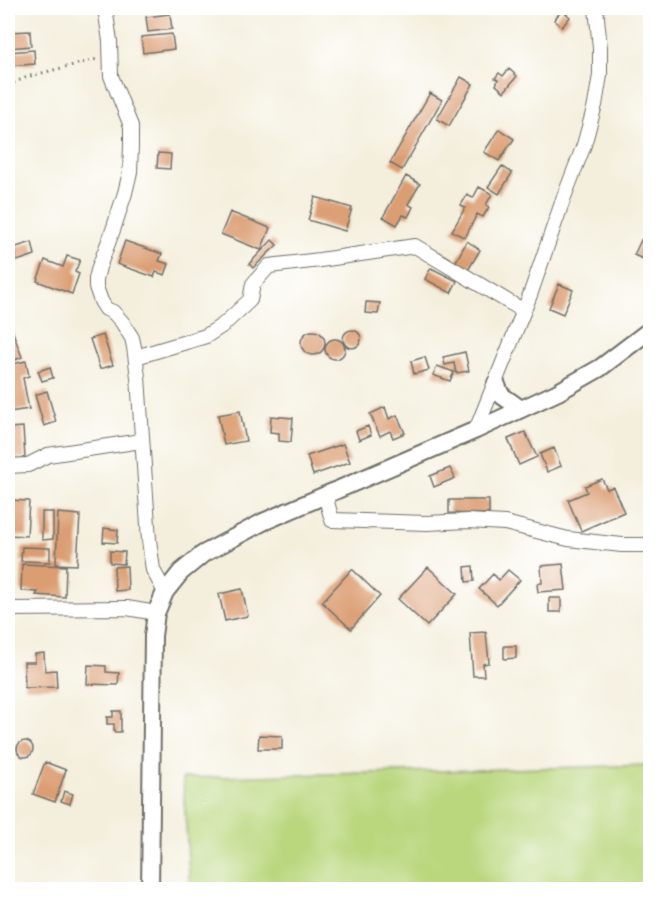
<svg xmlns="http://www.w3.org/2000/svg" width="658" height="897" font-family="Kalam,sans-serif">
  <rect width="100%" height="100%" fill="#fff"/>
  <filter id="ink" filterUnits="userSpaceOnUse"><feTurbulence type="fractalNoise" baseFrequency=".0167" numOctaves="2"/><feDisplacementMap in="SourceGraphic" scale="12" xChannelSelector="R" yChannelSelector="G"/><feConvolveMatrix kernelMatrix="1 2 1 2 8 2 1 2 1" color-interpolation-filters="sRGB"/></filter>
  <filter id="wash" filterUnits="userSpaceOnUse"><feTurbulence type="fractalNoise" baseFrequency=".008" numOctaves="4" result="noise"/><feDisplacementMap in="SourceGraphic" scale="24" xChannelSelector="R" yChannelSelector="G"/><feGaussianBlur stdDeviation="1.35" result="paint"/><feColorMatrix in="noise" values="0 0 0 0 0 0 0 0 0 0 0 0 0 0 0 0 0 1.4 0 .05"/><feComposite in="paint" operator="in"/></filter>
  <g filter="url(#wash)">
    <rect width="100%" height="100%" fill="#f4efdd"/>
    <path fill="#bad77e" stroke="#728154" stroke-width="1.5" d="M650 765V889H190L183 778Z"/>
    <g id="blocks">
      <path fill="#db9d72" d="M562 10 570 17 562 27 554 20Z
        M170 14 172 29 148 32 146 17Z
        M30 31 31 46 9 48 8 32Z
        M172 34 174 49 143 53 141 37Z
        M34 50 35 64 8 66V52Z
        M509 69 517 76 504 92 496 85 498 80 495 78 499 73 503 76Z
        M461 77 473 84 449 126 437 119Z
        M430 93 442 100 402 170 390 163Z
        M499 129 514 139 499 161 484 152Z
        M158 153 171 154 170 169 157 168Z
        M502 166 512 173 499 194 488 187Z
        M406 176 420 184 408 204 413 207 408 217 403 215 397 225 383 217Z
        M479 187 492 194 486 205 489 207 483 217 477 214 465 238 452 231 465 208 461 205 467 195 473 198Z
        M315 197 352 208 345 231 308 220Z
        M230 212 270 228 261 250 221 234Z
        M272 240 277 245 253 268 249 264Z
        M641 240 649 244 643 259 634 255Z
        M125 241 162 254 159 261 169 264 165 275 156 272 154 277 117 264Z
        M467 241 480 250 467 272 454 265Z
        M32 242 35 255 17 261 13 248Z
        M67 256 80 260 75 272 79 274 72 294 37 281 45 260 63 267Z
        M431 268 457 281 451 293 425 279Z
        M559 284 573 290 563 314 549 308Z
        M366 302 380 303 378 314 365 313Z
        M8 319 22 357 8 363Z
        M343 339a9 9 0 1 1 18 0a9 9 0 1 1-18 0Z
        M301 343a12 12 0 1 1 24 0a12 12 0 1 1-24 0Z
        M103 335 113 365 100 369 90 339Z
        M325 349a10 10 0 1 1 20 0a10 10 0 1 1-20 0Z
        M465 352 469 371 456 373 454 363 445 365 443 357Z
        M425 357 429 370 414 374 411 361Z
        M26 361 29 376 23 378 29 409 9 412V407H8V365Z
        M437 366 454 372 450 381 433 375Z
        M50 367 53 378 42 381 38 371Z
        M47 391 56 422 44 426 35 395Z
        M385 407 389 419 397 415 405 433 393 438 390 431 380 436 370 414Z
        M240 411 246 441 224 445 218 415Z
        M271 416 293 418 291 442 279 441V433L270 432Z
        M368 426 371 435 359 440 356 431Z
        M23 427 25 458 8 459V428Z
        M525 432 537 457 519 465 508 439Z
        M343 444 350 462 313 475 307 456Z
        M554 448 561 466 547 472 540 454Z
        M450 468 455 478 434 487 430 476Z
        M602 479 607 489 613 487 624 512 581 531 568 500 587 492 585 486Z
        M8 500 29 501 27 536 8 535Z
        M449 500H489V514L449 513Z
        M42 512H53V539L42 540Z
        M58 513 80 515 77 565 56 564Z
        M104 528 118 530 117 543 103 542Z
        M22 547 50 548V562L21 561Z
        M110 551 125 552 124 564 110 563Z
        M22 564 66 566 65 597 36 595 38 592 21 591Z
        M563 564 566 590 538 592 537 584 542 583 541 566Z
        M127 566 128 590 115 591 114 567Z
        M473 566 474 581 466 582 465 567Z
        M428 567 457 594 427 626 398 599Z
        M352 569 380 596 351 629 322 602Z
        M508 570 520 580 497 605 479 589 493 574 499 580Z
        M242 589 248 616 225 621 219 594Z
        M549 598H561V612H549Z
        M486 632 489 663 483 664 484 676H473L470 633Z
        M504 646H516V658L504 659Z
        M44 653 45 671 56 670 57 687 25 688 24 662H35V654Z
        M88 665 106 666V672L119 673 118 685 87 684Z
        M113 711H121V732H114V724H107V717H113Z
        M649 717H650V747H646Z
        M259 735 282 736V749H258Z
        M17 749a8 8 0 1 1 16 0a8 8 0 1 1-16 0Z
        M45 762 66 770 55 802 33 794Z
        M64 791 73 794 70 804 61 801Z"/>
    </g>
  </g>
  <g filter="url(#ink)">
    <use href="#blocks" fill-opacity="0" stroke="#717069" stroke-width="1.5"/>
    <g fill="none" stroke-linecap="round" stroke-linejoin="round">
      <defs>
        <path id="minor" d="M105 8 110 41 111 76 131 126V146L130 172 125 193 113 230 99 267 96 279V287L101 301 106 309 113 312 122 322 132 338 134 347 138 377 149 540 153 570 165 592
          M136 357 206 336 223 325 250 300 253 284 269 266 320 260 415 246 524 311
          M476 430 530 295 564 197 584 145 595 105 600 75V48L596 8
          M8 466 28 465 48 455 141 441
          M325 495 332 520 427 523 468 521 505 523 568 539 622 545H650
          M8 609 127 608 156 613"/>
        <path id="tertiary" d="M496 383 501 395 521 409
          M150 890 153 636 156 613 165 592 181 572 203 554 263 522 476 430 558 392 600 368 650 330"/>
      </defs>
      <use href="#minor" stroke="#717069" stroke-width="16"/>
      <use href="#tertiary" stroke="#717069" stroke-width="20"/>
      <path stroke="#717069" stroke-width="3" stroke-dasharray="1.5 4.5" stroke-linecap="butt" d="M8 85 30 76 97 59"/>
      <use href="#minor" stroke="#fff" stroke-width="14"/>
      <use href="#tertiary" stroke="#fff" stroke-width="16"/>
    </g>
  </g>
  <rect width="658" height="897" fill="none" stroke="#fff" stroke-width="30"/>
</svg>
